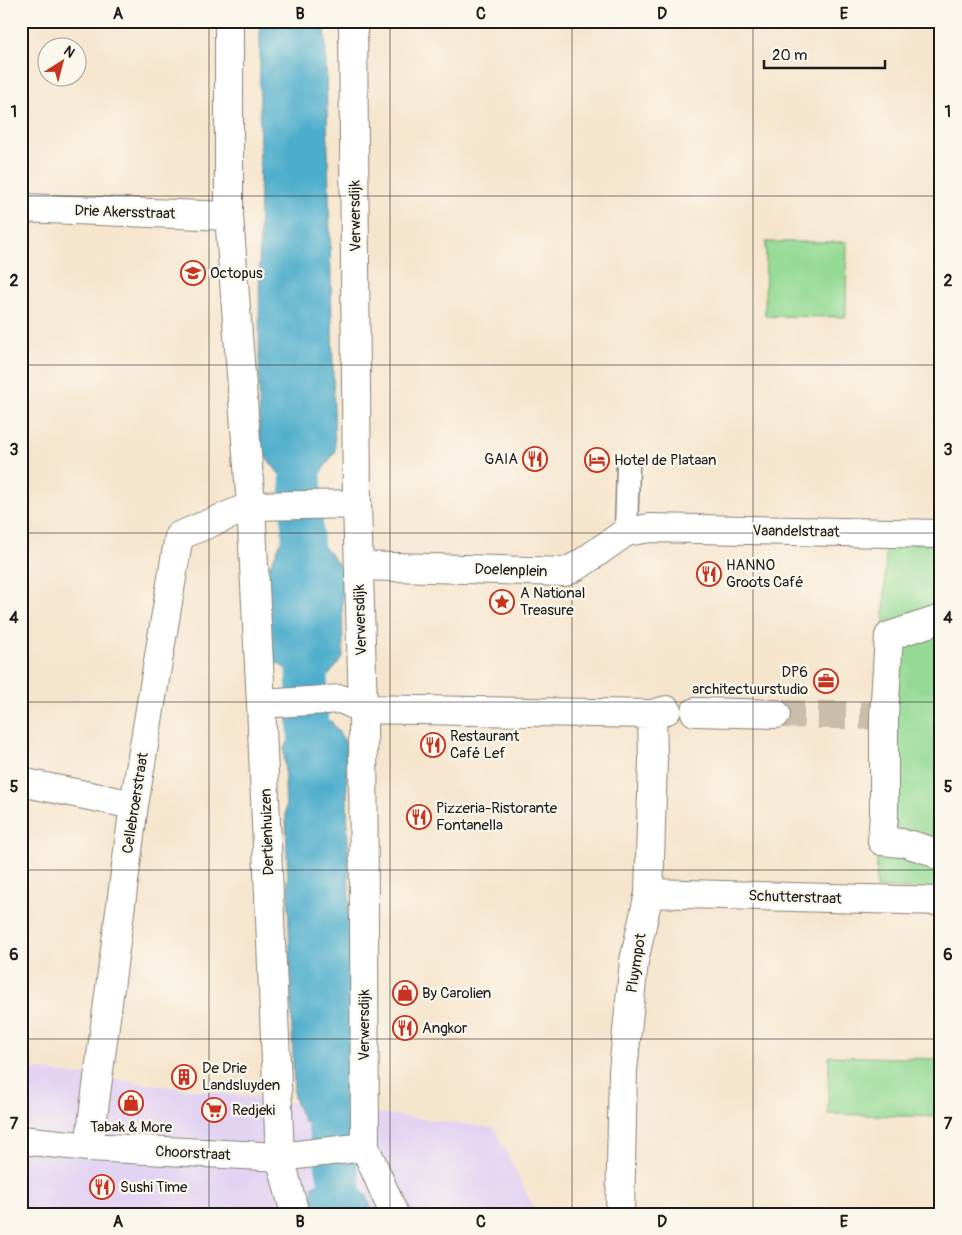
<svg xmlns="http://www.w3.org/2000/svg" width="962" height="1235" font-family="Pangolin,sans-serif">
  <rect width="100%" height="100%" fill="#fbf7ec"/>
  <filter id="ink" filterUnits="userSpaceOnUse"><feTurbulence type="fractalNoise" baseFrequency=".02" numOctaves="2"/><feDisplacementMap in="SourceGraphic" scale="10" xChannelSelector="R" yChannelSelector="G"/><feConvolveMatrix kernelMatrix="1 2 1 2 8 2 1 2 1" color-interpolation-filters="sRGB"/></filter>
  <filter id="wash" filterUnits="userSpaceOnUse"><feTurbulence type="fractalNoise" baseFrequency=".0096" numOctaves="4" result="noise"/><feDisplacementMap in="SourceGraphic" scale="20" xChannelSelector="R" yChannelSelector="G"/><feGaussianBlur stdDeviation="1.12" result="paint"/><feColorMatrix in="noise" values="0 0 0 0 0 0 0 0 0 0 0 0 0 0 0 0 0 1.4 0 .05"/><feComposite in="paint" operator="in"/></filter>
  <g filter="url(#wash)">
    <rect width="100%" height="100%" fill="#f6e5cd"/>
    <path fill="#e3d3f3" d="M21 1068 494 1128 537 1214H21Z"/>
    <path fill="#94da94" stroke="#587b58" d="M766 242H847L846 317 765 316Z
      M886 542 941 544V890L876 888Z
      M829 1056 941 1059V1117L828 1114Z"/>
    <path fill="#4eadcc" stroke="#356474" d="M260 21H325L335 452 314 482 285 481 259 449Z
      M285 534H314L342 569 343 657 329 675 298 677 273 660 266 573Z
      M331 721 346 743 353 1088 336 1116 304 1122 294 1098 284 748 301 723Z
      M343 1179 366 1195 374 1214H310L313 1185Z"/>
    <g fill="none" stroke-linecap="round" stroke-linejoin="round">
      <path stroke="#4eadcc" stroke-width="42" d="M299 424 310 781
        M319 1059 320 1079 345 1214"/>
    </g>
  </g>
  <g filter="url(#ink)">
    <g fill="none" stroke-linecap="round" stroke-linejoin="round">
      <path stroke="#cabdaa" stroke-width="28" stroke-dasharray="28 14" stroke-linecap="butt" d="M776 714 884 716"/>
      <defs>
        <path id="lane" d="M626 532 628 467"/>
        <path id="street" d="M229 21V216L251 506 261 704 280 1157 295 1214
          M353 21 357 504 363 709 365 1147 394 1214
          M21 208 229 216
          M359 566 565 572 579 565 626 532 650 528 941 534
          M261 704 341 699 363 709 652 714 667 710
          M695 712 776 714
          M21 782 134 805
          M901 843 882 841 884 815V716L889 636 941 619
          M912 845 931 851 941 857
          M649 893 941 901
          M21 1140 89 1147 280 1157 365 1147
          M89 1147 134 805 179 536 251 506 357 504
          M620 1214 623 1071 634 961 649 893 653 759 652 714"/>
      </defs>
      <use href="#lane" stroke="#898074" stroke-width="25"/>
      <use href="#street" stroke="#898074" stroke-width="30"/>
      <use href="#lane" stroke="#fff" stroke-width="22"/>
      <use href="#street" stroke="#fff" stroke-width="28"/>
    </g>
  </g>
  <path fill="none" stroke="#1c1c1c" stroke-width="1" stroke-opacity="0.55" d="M209 21V1214M390 21V1214M572 21V1214M753 21V1214M21 196H941M21 365H941M21 533H941M21 702H941M21 870H941M21 1039H941"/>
  <defs>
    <symbol id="school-ring" viewBox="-11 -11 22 22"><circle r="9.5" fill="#fbf7ec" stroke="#c8321e" stroke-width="1.5"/><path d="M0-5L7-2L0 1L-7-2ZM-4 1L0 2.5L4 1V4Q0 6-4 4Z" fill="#c8321e"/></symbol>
    <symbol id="restaurant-ring" viewBox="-11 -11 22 22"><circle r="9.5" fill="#fbf7ec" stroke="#c8321e" stroke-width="1.5"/><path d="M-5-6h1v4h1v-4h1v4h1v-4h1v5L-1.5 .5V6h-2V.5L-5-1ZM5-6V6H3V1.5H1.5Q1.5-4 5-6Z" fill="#c8321e"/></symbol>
    <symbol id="hotel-ring" viewBox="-11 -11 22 22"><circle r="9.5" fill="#fbf7ec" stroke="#c8321e" stroke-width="1.5"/><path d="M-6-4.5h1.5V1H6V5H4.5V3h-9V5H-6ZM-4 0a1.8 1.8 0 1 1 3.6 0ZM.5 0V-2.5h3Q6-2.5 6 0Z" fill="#c8321e"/></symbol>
    <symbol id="sight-ring" viewBox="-11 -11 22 22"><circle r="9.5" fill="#fbf7ec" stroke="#c8321e" stroke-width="1.5"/><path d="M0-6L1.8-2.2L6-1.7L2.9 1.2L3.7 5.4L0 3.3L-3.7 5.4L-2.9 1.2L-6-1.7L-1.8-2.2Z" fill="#c8321e"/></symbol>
    <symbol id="office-ring" viewBox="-11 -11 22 22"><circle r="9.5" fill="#fbf7ec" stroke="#c8321e" stroke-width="1.5"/><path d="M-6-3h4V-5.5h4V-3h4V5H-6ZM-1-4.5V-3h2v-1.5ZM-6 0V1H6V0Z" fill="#c8321e"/></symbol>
    <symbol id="shop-ring" viewBox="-11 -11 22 22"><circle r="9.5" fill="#fbf7ec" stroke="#c8321e" stroke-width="1.5"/><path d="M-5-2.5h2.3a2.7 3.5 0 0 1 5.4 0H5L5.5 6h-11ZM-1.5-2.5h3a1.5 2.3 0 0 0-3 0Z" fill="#c8321e"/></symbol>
    <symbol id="building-ring" viewBox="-11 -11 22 22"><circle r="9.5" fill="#fbf7ec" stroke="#c8321e" stroke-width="1.5"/><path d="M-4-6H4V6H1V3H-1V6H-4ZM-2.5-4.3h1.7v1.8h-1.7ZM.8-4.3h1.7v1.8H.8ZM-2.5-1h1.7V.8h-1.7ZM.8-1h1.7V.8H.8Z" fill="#c8321e"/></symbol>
    <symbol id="supermarket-ring" viewBox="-11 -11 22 22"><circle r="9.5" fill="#fbf7ec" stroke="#c8321e" stroke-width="1.5"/><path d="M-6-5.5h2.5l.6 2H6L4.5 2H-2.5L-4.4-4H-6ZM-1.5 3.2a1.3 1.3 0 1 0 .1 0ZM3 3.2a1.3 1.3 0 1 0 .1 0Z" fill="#c8321e"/></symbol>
  </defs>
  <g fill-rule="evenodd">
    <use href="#school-ring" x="179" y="259" width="28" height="28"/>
    <use href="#restaurant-ring" x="521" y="445" width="28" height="28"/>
    <use href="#hotel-ring" x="583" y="446" width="28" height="28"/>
    <use href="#restaurant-ring" x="695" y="560" width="28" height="28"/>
    <use href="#sight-ring" x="488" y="588" width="28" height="28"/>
    <use href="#office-ring" x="812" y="667" width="28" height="28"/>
    <use href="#restaurant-ring" x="419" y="731" width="28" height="28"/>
    <use href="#restaurant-ring" x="405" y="803" width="28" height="28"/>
    <use href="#shop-ring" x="391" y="979" width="28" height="28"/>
    <use href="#restaurant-ring" x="391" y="1014" width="28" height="28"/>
    <use href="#building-ring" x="170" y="1063" width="28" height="28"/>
    <use href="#shop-ring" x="117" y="1089" width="28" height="28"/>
    <use href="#supermarket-ring" x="200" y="1096" width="28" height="28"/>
    <use href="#restaurant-ring" x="88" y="1173" width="28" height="28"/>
  </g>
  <g text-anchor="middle" stroke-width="4.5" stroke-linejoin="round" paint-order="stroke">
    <g font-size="15" fill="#1c1c1c" stroke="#fbf7ec">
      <text transform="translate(125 212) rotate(2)" y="5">Drie Akersstraat</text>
      <text transform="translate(355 216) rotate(-91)" y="5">Verwersdijk</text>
      <text transform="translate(796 531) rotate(1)" y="5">Vaandelstraat</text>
      <text transform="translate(511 570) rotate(2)" y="5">Doelenplein</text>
      <text transform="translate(360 620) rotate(-92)" y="5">Verwersdijk</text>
      <text transform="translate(135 803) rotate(-81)" y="5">Cellebroerstraat</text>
      <text transform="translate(267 832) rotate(-92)" y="5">Dertienhuizen</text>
      <text transform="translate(795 897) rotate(2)" y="5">Schutterstraat</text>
      <text transform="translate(636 963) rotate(-81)" y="5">Pluympot</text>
      <text transform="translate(364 1025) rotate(-90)" y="5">Verwersdijk</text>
      <text transform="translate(193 1153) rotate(3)" y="5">Choorstraat</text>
    </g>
    <g font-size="15" fill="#1c1c1c" stroke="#fbf7ec" text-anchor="start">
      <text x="210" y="278">Octopus</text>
      <text x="518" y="464" text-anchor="end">GAIA</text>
      <text x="614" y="465">Hotel de Plataan</text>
      <text x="726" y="570">HANNO<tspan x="726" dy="17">Groots Café</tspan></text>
      <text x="520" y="598">A National<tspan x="520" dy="17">Treasure</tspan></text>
      <text x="808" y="677" text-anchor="end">DP6<tspan x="808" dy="17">architectuurstudio</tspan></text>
      <text x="450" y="741">Restaurant<tspan x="450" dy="17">Café Lef</tspan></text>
      <text x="436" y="813">Pizzeria-Ristorante<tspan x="436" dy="17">Fontanella</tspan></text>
      <text x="422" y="998">By Carolien</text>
      <text x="422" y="1033">Angkor</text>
      <text x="202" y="1073">De Drie<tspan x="202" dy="17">Landsluyden</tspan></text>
      <text x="232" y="1115">Redjeki</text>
      <text x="131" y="1132" text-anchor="middle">Tabak &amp; More</text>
      <text x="120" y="1192">Sushi Time</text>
    </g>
  </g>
  <rect width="962" height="1235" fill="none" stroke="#fbf7ec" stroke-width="55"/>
  <g transform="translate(62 62) rotate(36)"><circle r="24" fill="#fbf7ec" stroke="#a29f99"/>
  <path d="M0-4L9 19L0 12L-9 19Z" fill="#c8321e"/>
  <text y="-8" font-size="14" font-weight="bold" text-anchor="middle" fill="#1c1c1c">N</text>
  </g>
  <path d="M764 60v8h121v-8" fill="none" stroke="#1c1c1c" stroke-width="2.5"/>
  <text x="772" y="60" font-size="15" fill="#1c1c1c" stroke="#fbf7ec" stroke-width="4" paint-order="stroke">20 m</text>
  <rect x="28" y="28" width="906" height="1180" fill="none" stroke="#1c1c1c" stroke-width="2"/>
  <g font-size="16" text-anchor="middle" font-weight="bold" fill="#1c1c1c">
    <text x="118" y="19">A</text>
    <text x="300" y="19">B</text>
    <text x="481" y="19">C</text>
    <text x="662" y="19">D</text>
    <text x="844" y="19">E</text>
    <text x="14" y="117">1</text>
    <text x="948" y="117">1</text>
    <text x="14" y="286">2</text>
    <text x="948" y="286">2</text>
    <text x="14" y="455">3</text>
    <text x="948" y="455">3</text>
    <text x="14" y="623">4</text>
    <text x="948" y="623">4</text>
    <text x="14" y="792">5</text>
    <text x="948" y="792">5</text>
    <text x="14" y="960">6</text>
    <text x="948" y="960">6</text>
    <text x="14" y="1129">7</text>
    <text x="948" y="1129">7</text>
    <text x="118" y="1227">A</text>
    <text x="300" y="1227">B</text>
    <text x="481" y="1227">C</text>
    <text x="662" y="1227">D</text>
    <text x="844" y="1227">E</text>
  </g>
</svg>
